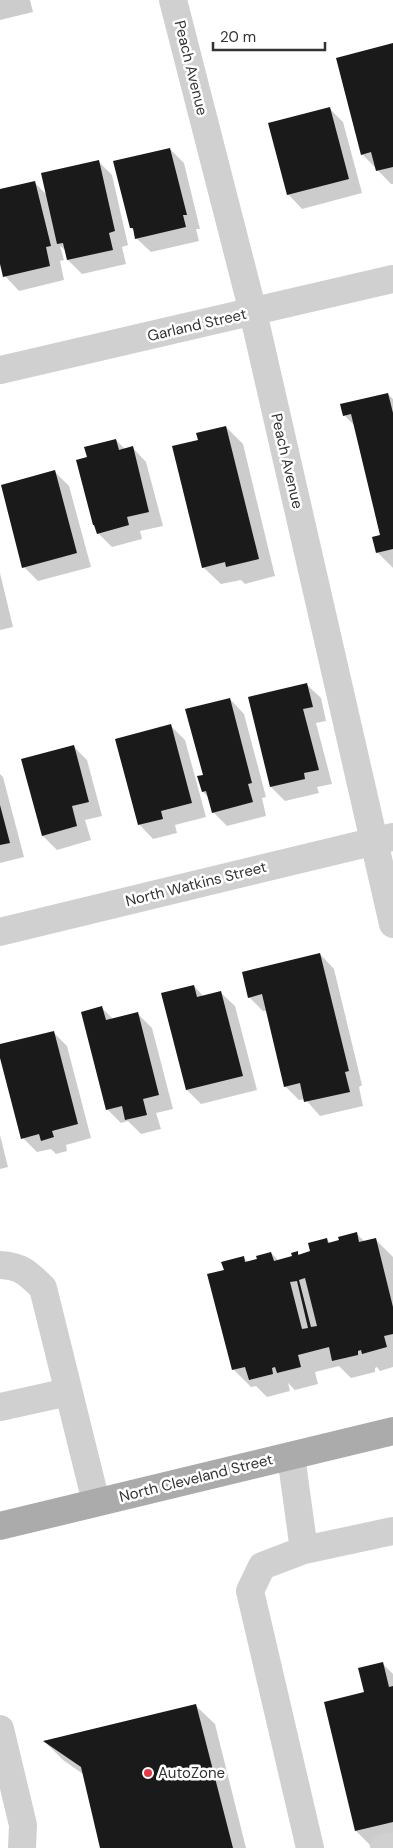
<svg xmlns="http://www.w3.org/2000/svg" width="393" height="1848" font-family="'DM Sans',sans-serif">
  <rect width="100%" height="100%" fill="#fff"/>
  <path fill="#0003" d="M0 0H30L33 12 0 20Z
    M393 45V184H391L362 154Z
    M329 108 343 122 362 193 302 209 288 194Z
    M170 149 184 163 200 229H196L199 241 151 252 136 238 135 232 131 228Z
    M98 161 112 175 128 245 122 247 126 264 82 274 68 260 66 251 60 246 64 260 60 261 64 280 19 291 5 276 0 262V190L34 182 47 195Z
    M388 394 393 399V568L377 552 382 536 355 426 344 415Z
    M226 427 243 444 275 576 245 584 241 580 221 584 203 567 199 441Z
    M116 440 125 449 132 447 146 462 163 526 140 531 142 539 112 547 98 533 94 525Z
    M55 472 69 486 91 567 38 581 24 567Z
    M0 573 13 627 0 630Z
    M306 684 321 698 326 721 316 723 332 784 317 787 319 793 285 801 271 787 249 698Z
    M230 699 244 714 266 797 262 798 266 816 227 826 213 812 209 798 203 792 204 776Z
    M171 726 185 740 206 817 175 825 177 833 153 839 139 824Z
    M73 746 87 760 102 816 85 820 91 840 57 850 43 836Z
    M0 774 3 777 24 857 0 863Z
    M320 954 334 969 362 1085 359 1087 363 1106 320 1116 305 1099 299 1100 285 1086 267 1011H263L249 997Z
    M194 986 204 997 220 992 235 1006 257 1090 201 1104 187 1090Z
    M102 1008 114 1020 138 1014 152 1028 173 1109 156 1113 161 1129 141 1134 128 1121 121 1123 107 1109Z
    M53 1032 67 1046 91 1138 66 1145 67 1151 56 1154 51 1149 37 1152 23 1138 0 1053V1046Z
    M0 1135 8 1167 0 1169Z
    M356 1233 365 1242 375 1239 393 1257V1367L380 1371 377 1367 375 1368V1372L351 1378 339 1366 315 1372 318 1384 295 1390 288 1383 290 1391 267 1397 256 1386 251 1387 233 1369 225 1271 243 1257 248 1262 271 1253 279 1261 294 1257 297 1253 300 1255 311 1252 327 1239 331 1244Z
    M383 1664 393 1674V1844L373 1848 356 1831 326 1703 366 1693Z
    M196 1706 215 1724 246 1848H101L83 1774 63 1760 45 1742Z"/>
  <path fill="#1a1a1a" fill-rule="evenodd" d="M393 43V167L376 171 371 152 361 155 336 58Z
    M330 107 349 179 287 195 268 123Z
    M170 148 187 215H183L186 227 135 239 133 228H130L113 161Z
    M99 160 115 231 109 233 113 250 67 260 63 243 57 244 41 173Z
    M35 181 51 246 46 247 50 266 3 277 0 264V189Z
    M388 393 393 413V549L376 553 372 537 380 535 351 414 343 416 340 404Z
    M226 426 259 559 226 567 225 562 202 568 172 446 198 440 196 433Z
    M116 439 119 450 133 446 149 512 127 517 129 525 97 534 94 525H93L76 460 87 457 84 447Z
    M55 470 77 553 22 568 1 485Z
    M307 683 313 707 303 709 319 770 304 773 305 779 270 787 248 697Z
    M230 698 252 783 248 784 253 802 212 813 206 791 202 792 197 776 203 775 185 709Z
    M171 724 192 803 161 811 163 819 138 825 115 739Z
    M74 745 89 802 72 806 77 826 42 836 21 759Z
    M0 805 10 843 0 845Z
    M320 953 349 1071 345 1072 350 1092 304 1102 300 1083 284 1087 262 994 248 998 242 972Z
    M194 985 197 997 221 991 243 1076 186 1090 161 993Z
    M102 1006 106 1020 138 1012 159 1095 143 1099 147 1115 125 1120 122 1106 106 1110 81 1012Z
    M54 1031 78 1124 52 1131 54 1137 41 1141 39 1134 21 1139 0 1058V1044Z
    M357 1232 359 1242 376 1238 393 1307V1334L384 1336 387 1347 362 1354 361 1350 358 1351V1355L332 1361 329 1347 298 1355 301 1367 277 1373 275 1367 272 1368 273 1374 249 1380 245 1367 232 1370 207 1274 224 1270 221 1262 244 1256 245 1262 257 1259 256 1256 271 1252 274 1261 292 1256 291 1253 298 1251V1255L310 1251 308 1243 327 1238 328 1243 339 1240 338 1237ZM305 1278 317 1326 311 1327 299 1280ZM297 1281 308 1328 302 1329 290 1282Z
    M383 1662 389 1687 393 1686V1822L355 1831 324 1702 364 1692 358 1668Z
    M196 1704 233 1848H100L81 1767 43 1741Z"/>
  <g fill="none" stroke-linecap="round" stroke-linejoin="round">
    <path stroke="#d0d0d0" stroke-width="28" d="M173 0 253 312 393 924
      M0 370 393 279
      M0 932 392 837
      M0 1265C21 1266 28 1273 43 1288L96 1502
      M0 1407 68 1392
      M291 1456 304 1550 393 1531
      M304 1550 262 1566 250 1591 310 1848
      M0 1729 23 1825 22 1848
      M384 1848 393 1846"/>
    <path stroke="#ababab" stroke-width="28" d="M0 1526 393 1431"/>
  </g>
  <circle fill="#e63946" stroke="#fff" stroke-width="2" cx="148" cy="1773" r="5"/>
  <g text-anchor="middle" stroke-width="5" stroke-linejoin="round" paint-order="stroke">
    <g font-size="15" fill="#333" stroke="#fff">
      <text transform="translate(191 68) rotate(76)" y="5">Peach Avenue</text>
      <text transform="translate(197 325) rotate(-13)" y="5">Garland Street</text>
      <text transform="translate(287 461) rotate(77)" y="5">Peach Avenue</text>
      <text transform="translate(196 884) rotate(-14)" y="5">North Watkins Street</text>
      <text transform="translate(196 1478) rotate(-14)" y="5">North Cleveland Street</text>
    </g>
    <g font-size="15" fill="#333" stroke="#fff" text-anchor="start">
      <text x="158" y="1778">AutoZone</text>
    </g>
  </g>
  <path d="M213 42v8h112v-8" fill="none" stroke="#333333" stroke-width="2.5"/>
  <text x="220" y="42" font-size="15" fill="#333333" stroke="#ffffff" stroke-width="4" paint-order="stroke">20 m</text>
</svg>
